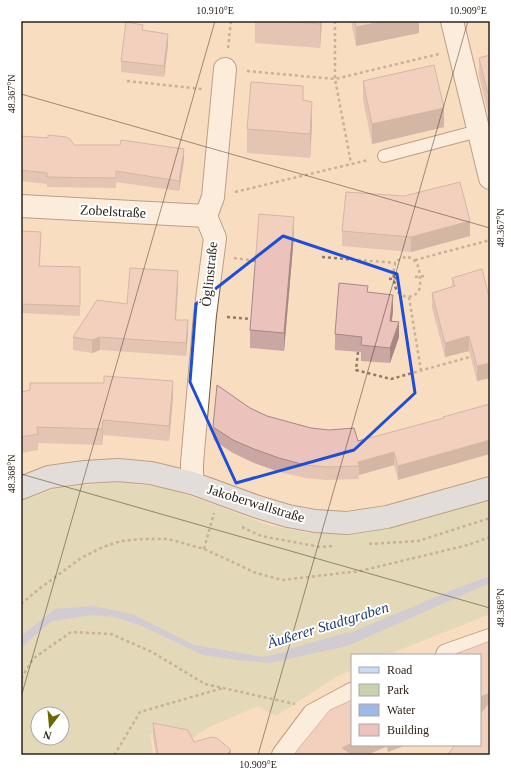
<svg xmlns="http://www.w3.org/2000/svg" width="511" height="776" font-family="Georgia,serif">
  <rect width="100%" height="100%" fill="#f9ddc0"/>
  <path fill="#c8d2ae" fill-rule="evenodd" d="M116 482 166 488 218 506 268 525 308 533 351 534 386 528 490 500V614L387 655H352V670L336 677 276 716 258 706 207 728 187 742 150 734 153 755H21V501L55 489ZM38 714H62V738H38Z"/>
  <path fill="#9fb9e7" d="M490 576V583L347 646 270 663 237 660 203 655 142 626 115 617 93 615 52 621 29 640 21 649V636L55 609 93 606 132 614 194 645 263 657 326 643 455 589Z"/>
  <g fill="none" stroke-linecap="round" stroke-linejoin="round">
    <path stroke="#9fb9e7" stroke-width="7" d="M291 652 347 636"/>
    <defs>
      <path id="lane" d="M384 156 478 131"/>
      <path id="street" d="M452 21 490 178
        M21 206 206 216
        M192 483V463L205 315 215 238 206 216 213 197 225 69
        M447 655 490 640
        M283 755 313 715 352 694"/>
      <path id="secondary" d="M21 488 49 477 85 472 118 470 151 473 192 483 255 506 288 516 315 521 347 523 387 517 490 488"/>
    </defs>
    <use href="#lane" stroke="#6e563d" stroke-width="14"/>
    <use href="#street" stroke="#6e563d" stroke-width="24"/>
    <use href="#secondary" stroke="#6e563d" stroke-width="24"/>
    <path stroke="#8f7c68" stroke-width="2.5" stroke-dasharray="3 3" stroke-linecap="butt" d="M335 21V79L351 163
      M228 48 231 21
      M247 71 335 79 439 54
      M127 81 202 89
      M235 192 368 160
      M322 257 396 263
      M408 257C418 260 419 268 420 277 420 281 421 286 419 290 415 298 404 299 398 292 395 289 395 284 394 280 393 268 393 258 408 257Z
      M234 258 257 261
      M415 260 490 240
      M415 277 425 276
      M389 279 398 278
      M409 297 421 371
      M227 317 252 319
      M358 352 356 370 391 379 473 356
      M242 527 261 536 320 547 334 546
      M369 544 418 541 490 518
      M204 549 214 513
      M21 604 39 589 81 558 103 547 121 541 142 539H168L204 549 256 573 282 580 360 571 468 545 490 537
      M21 678 34 658 71 632 111 634 152 652 205 684 295 704
      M116 755 115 754 140 712 223 688"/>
    <use href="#lane" stroke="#fff" stroke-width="12"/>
    <use href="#street" stroke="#fff" stroke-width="22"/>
    <use href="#secondary" stroke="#c7def8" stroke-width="22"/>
  </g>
  <path fill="#cba7a3" d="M255 21H322L320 48 255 43Z
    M351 21H419V33L356 46Z
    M143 31 168 45 164 77 121 72V61Z
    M490 55V113H488L479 76V58Z
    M363 81 444 127 372 144 363 100Z
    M303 100 312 126 310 158 247 153V129Z
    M21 136 74 145 184 160 179 191 116 182V188L47 187V184L21 181Z
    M21 231 41 241 40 266 80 267V316L21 313Z
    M342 231 470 236 411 252 342 246Z
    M294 235 284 351 250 348V330Z
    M452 278 490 301V378L477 381 469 351 445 357 432 308V293L452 286Z
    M178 285 176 320 188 333 186 356 100 350 92 353 73 350V337Z
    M368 292 393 310 392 321 399 337 390 363 361 361V352L335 350V334Z
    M21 392 173 397 169 441 103 435 102 445 38 443V450L21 453Z
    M490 404 398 480 394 465 359 475V479L327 480 305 478 279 472 254 463 233 453 213 440V427L250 408 267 416 358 441 443 418Z
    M153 723 194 742 231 755H156L153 737Z
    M352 745H406L388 752 386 747 299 748Z"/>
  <path fill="#a58884" d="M320 21H322L320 48Z
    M385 21H419V33L356 46V27Z
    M168 34V45L164 77V66Z
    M488 94H490V113H488Z
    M312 102V126L310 158V134Z
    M444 108V127L372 144V124Z
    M184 149V160L179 191V181Z
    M294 217V235L284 351V333Z
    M470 221V236L411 252V237Z
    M178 271V285L175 333V320Z
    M393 295V310L390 336V321Z
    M188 320V333L186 356V343Z
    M399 322V337L390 363V348Z
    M469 336V351L445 357V343Z
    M100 337V350L92 353V340Z
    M490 363V378L477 381V366Z
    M173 381V397L169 441V426Z
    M103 420V435L102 445V429Z
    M490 440V454L398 480V466Z
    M394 452V465L359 475V466L358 462Z
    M490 693V711L480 715V697Z
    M352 743V745H386V747L367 755H342V748Z
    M388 745H406L388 752Z
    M231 750V755H226Z"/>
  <path fill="#ecc2bd" stroke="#a58884" d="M280 21H320V24Z
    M355 21H385L356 27Z
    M126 22 143 25 142 30 168 34 164 66 121 61Z
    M490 55V94H488L479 58Z
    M434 65 444 108 372 124 363 81Z
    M251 82 303 86V100L312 102 310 134 247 129Z
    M48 135 66 137 70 139 74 145H120L121 140 184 149 179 181 116 171V178L47 177V173L21 170V136L48 138Z
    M460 182 470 221 411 237 342 231 346 192 404 196Z
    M259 214 294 217 284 333 250 330Z
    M21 231 41 232 39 266 80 267V306L21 304Z
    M130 268 178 271 175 320H188L186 343 100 337 92 340 73 337 97 300 127 304Z
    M482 269 490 301V363L477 366 469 336 445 343 432 293 455 286 452 278Z
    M339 283 368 286 367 292 393 295 390 321 399 322 390 348 361 345 362 337 335 334Z
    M104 376 173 381 169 426 103 420 102 429 37 427 38 434 21 437V392L30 390V383H104Z
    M217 385 250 408 267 416 311 428 329 430 354 428 358 441 444 418 443 417 490 404V440L398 466 394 452 358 462 359 466 327 467 305 465 279 458 254 449 233 440 213 427Z
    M490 641V693L480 697V655H453Z
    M352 700V743L342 748 353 755H294L299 748 330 710Z
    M490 701V755H447L455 745H480V714Z
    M153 723 188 730 194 742 211 737 217 738 231 750 226 755H158Z"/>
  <path d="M0 0H511V776H0ZM283 236 397 274 415 393 354 450 236 483 190 382 196 304Z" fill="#f9ddc0" fill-opacity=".55" fill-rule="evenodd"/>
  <path fill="none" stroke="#1d4ed8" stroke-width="3" stroke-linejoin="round" d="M283 236 397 274 415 393 354 450 236 483 190 382 196 304Z"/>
  <path fill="none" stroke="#2e2419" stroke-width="1" stroke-opacity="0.45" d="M21 94 490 228M21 474 490 608M21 697 215 21M258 755 468 21"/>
  <g text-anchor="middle" stroke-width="4" stroke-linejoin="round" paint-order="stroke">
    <g font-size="14" fill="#2e2419" stroke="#fff">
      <text transform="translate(113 211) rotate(3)" y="5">Zobelstraße</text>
      <text transform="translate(209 274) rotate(-84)" y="5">Öglinstraße</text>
      <text transform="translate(256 503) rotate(17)" y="5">Jakoberwallstraße</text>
    </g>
    <g font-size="15" font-style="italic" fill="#203d75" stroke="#fff">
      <text transform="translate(328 625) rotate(-17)" y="5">Äußerer Stadtgraben</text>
    </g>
  </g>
  <rect width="511" height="776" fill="none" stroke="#ffffff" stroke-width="44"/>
  <rect x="351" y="654" width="130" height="92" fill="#ffffff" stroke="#aba7a3"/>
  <rect x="359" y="667" width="20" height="6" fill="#c7def8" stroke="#aba7a3"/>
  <text x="387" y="674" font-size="12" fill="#2e2419">Road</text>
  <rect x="359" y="684" width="20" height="12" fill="#c8d2ae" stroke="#aba7a3"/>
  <text x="387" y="694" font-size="12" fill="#2e2419">Park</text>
  <rect x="359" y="704" width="20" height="12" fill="#9fb9e7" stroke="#aba7a3"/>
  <text x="387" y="714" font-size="12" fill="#2e2419">Water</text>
  <rect x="359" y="724" width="20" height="12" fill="#ecc2bd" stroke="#aba7a3"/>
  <text x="387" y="734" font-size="12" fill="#2e2419">Building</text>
  <g transform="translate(50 726) rotate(196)"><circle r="19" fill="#ffffff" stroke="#aba7a3"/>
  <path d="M0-3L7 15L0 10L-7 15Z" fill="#6c6700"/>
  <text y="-6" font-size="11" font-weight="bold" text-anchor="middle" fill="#2e2419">N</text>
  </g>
  <rect x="22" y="22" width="467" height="732" fill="none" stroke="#2e2419" stroke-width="1.5"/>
  <g font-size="10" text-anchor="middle" fill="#2e2419">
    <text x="215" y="14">10.910°E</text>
    <text x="468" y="14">10.909°E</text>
    <text transform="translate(11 94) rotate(-90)" y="4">48.367°N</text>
    <text transform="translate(500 228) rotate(-90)" y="4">48.367°N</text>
    <text transform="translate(11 474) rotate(-90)" y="4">48.368°N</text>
    <text transform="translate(500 608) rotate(-90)" y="4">48.368°N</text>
    <text x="258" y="768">10.909°E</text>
  </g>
</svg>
